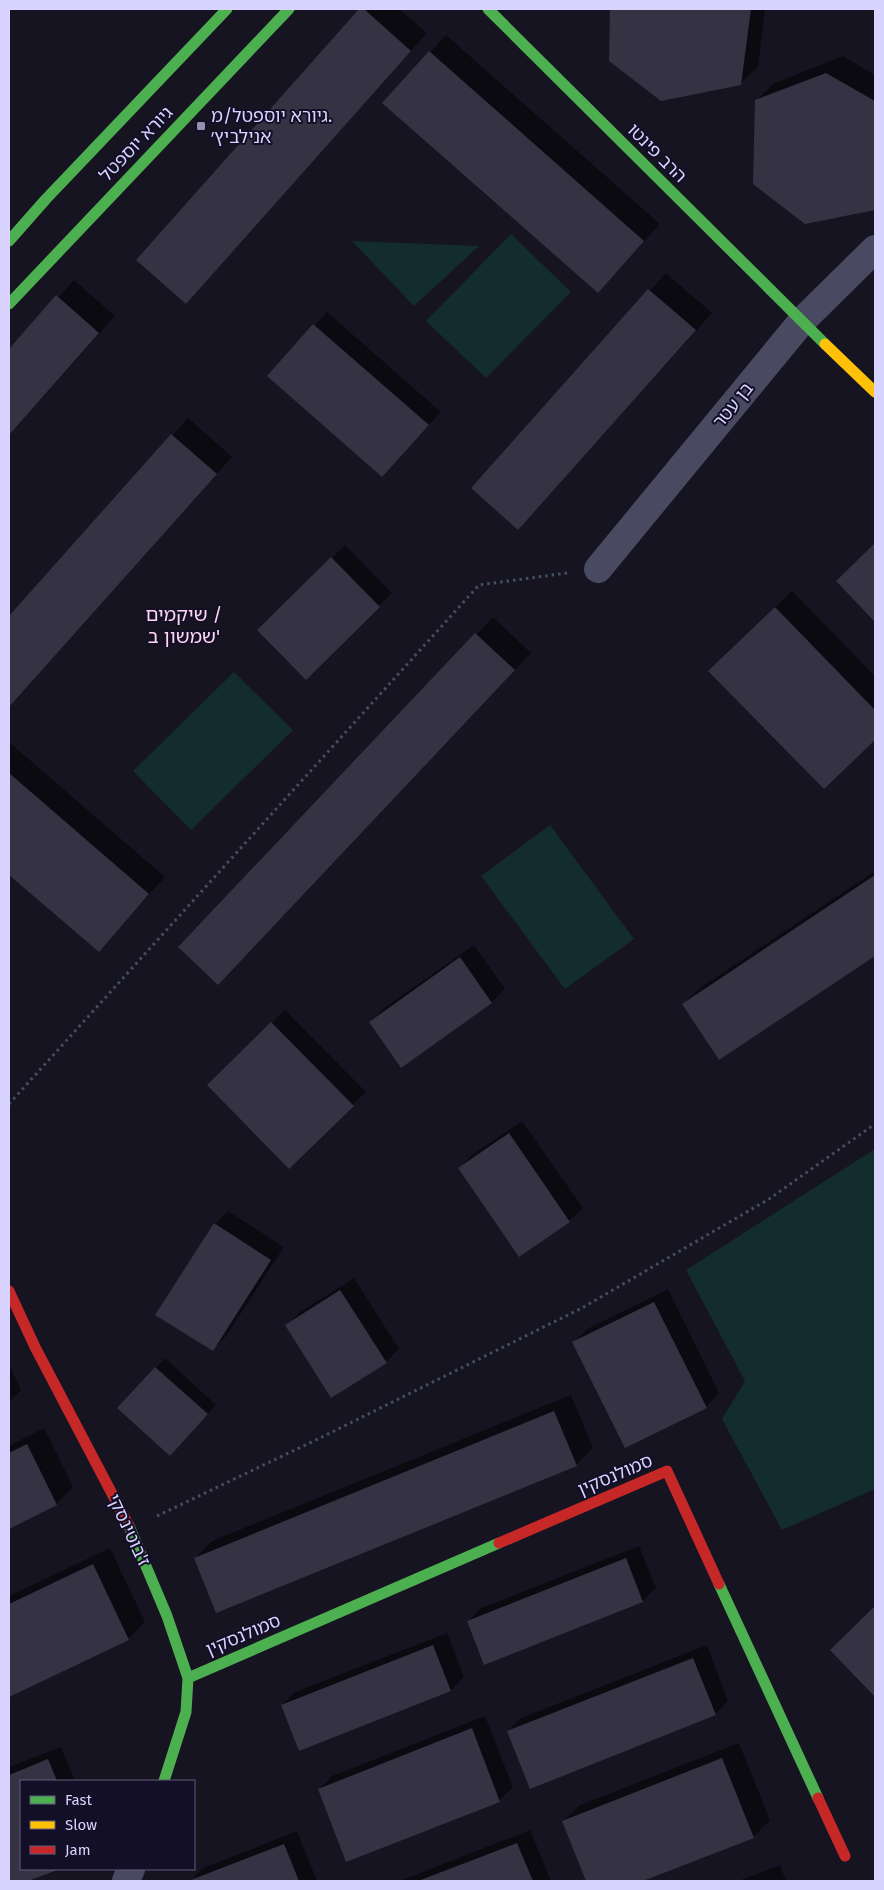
<svg xmlns="http://www.w3.org/2000/svg" width="884" height="1890" font-family="'Fira Sans','Noto Sans Hebrew',sans-serif">
  <rect width="100%" height="100%" fill="#161421"/>
  <path fill="#132c2d" d="M511 234 571 292 486 378 426 321Z
    M352 241 479 246 414 306Z
    M234 672 293 730 191 830 133 771Z
    M550 825 634 939 565 989 481 876Z
    M875 1149V1489L782 1530 722 1419 745 1381 686 1270Z"/>
  <path fill="#0007" d="M361 9H399L427 33 186 302 137 260Z
    M611 9H765L758 67 741 83 610 61Z
    M446 35 660 224 598 291 384 103Z
    M843 56 875 75V209L805 223 756 101 773 84Z
    M666 273 712 313 518 528 473 487Z
    M74 280 115 316 9 435V351Z
    M327 312 441 412 382 475 269 375Z
    M188 418 232 457 9 707V618Z
    M875 544V620L838 581Z
    M345 545 392 593 306 678 259 630Z
    M792 591 875 676V738L824 787 727 654Z
    M493 617 531 653 235 966 180 947Z
    M9 742 165 877 99 950 9 873Z
    M875 871V955L720 1059 683 1004 700 988Z
    M474 945 505 989 492 1002 401 1066 370 1022 383 1009Z
    M285 1010 366 1092 289 1167 221 1072Z
    M522 1121 583 1208 569 1221 520 1255 459 1168 472 1155Z
    M228 1211 284 1247 226 1336 213 1349 215 1224Z
    M354 1278 399 1349 386 1362 287 1325 300 1312Z
    M668 1289 719 1393 706 1407 574 1342 587 1329Z
    M165 1358 216 1405 179 1445 119 1408Z
    M9 1364 21 1390 9 1402Z
    M571 1395 593 1448 576 1465 195 1558 212 1541Z
    M44 1428 73 1487 56 1504 9 1527V1446Z
    M639 1546 656 1588 643 1601 468 1621 481 1608Z
    M110 1548 145 1622 129 1638 9 1696V1596Z
    M875 1607V1695L831 1650Z
    M447 1633 464 1677 451 1690 299 1749 282 1705 295 1692Z
    M707 1645 728 1701 715 1714 508 1731 521 1718Z
    M485 1716 513 1787 500 1800 347 1860 319 1789 332 1776Z
    M739 1743 770 1820 753 1837 640 1881H587L563 1821 580 1805Z
    M61 1747 75 1781H21V1869H57L25 1881H9V1767Z
    M530 1830 551 1881H400Z
    M297 1831 317 1881H190L203 1868Z
    M780 1865 786 1881H738Z"/>
  <path fill="#343243" d="M359 9H364L411 51 186 304 136 260Z
    M610 9H751L741 85 661 101 609 61Z
    M429 51 644 241 598 293 382 103Z
    M826 73 875 101V210L805 224 753 184 755 100Z
    M648 289 696 330 518 530 471 488Z
    M56 295 99 333 9 435V349Z
    M313 324 429 425 382 477 267 376Z
    M171 434 217 474 9 707V616Z
    M875 543V622L836 581Z
    M331 557 380 607 306 680 257 630Z
    M775 607 875 710V740L824 789 708 671Z
    M475 633 515 670 218 985 178 947Z
    M9 773 149 894 99 952 9 875Z
    M875 875V956L719 1060 682 1004Z
    M460 957 492 1003 401 1068 369 1022Z
    M271 1022 354 1106 289 1169 207 1085Z
    M509 1133 570 1222 519 1257 458 1168Z
    M214 1223 271 1260 213 1351 155 1315Z
    M340 1290 387 1363 331 1398 285 1325Z
    M654 1302 707 1408 625 1448 572 1342Z
    M155 1367 208 1414 170 1456 117 1408Z
    M554 1411 577 1466 216 1613 194 1558Z
    M27 1444 57 1505 9 1529V1453Z
    M626 1558 643 1602 484 1665 467 1621Z
    M93 1564 129 1640 9 1697V1604Z
    M875 1606V1697L830 1650Z
    M433 1645 451 1691 299 1751 281 1705Z
    M693 1658 716 1715 530 1789 507 1731Z
    M472 1728 500 1802 346 1862 318 1789Z
    M722 1758 754 1838 643 1881H586L562 1821Z
    M48 1759 57 1781H21V1869H60L28 1881H9V1775Z
    M517 1843 533 1881H418Z
    M284 1844 299 1881H188Z"/>
  <g fill="none" stroke-linecap="round" stroke-linejoin="round">
    <path stroke="#44505f" stroke-width="3" stroke-dasharray="2.5 4" stroke-linecap="butt" d="M9 1104 479 585 567 573
      M157 1516 322 1437 582 1308 769 1199 875 1124"/>
    <path stroke="#4a4962" stroke-width="28" d="M598 569 802 321 875 249
      M126 1881 131 1869"/>
    <path stroke="#4caf50" stroke-width="11" d="M488 9 825 344
      M9 241 46 199 227 9
      M9 304 289 9
      M129 1526 167 1616 188 1678 186 1712 164 1781
      M719 1584 818 1798
      M188 1678 499 1543"/>
    <path stroke="#ffc107" stroke-width="11" d="M825 344 875 392"/>
    <path stroke="#c62828" stroke-width="11" d="M9 1291 35 1347 129 1526
      M499 1543 667 1471 719 1584
      M818 1798 845 1856"/>
  </g>
  <rect fill="#9591b1" stroke="#130f26" stroke-width="2" x="196" y="121" width="10" height="10" rx="2.5"/>
  <g text-anchor="middle" stroke-width="4" stroke-linejoin="round" paint-order="stroke">
    <g font-size="18" fill="#d9d4ff" stroke="#130f26" text-anchor="start">
      <text x="211" y="122">גיורא יוספטל/מ.<tspan x="211" dy="21">אנילביץ׳</tspan></text>
    </g>
    <g font-size="18" fill="#d9d4ff" stroke="#130f26">
      <text transform="translate(136 144) rotate(-46)" y="6">גיורא יוספטל</text>
      <text transform="translate(657 153) rotate(45)" y="6">הרב פינטו</text>
      <text transform="translate(733 405) rotate(-51)" y="6">בן עטר</text>
      <text transform="translate(615 1475) rotate(-23)" y="6">סמולנסקין</text>
      <text transform="translate(129 1530) rotate(65)" y="6">ז'בוטינסקי</text>
      <text transform="translate(243 1635) rotate(-23)" y="6">סמולנסקין</text>
    </g>
    <g font-size="19" fill="#ffd6f0" stroke="#130f26">
      <text x="184" y="621">שיקמים /<tspan x="184" dy="22">שמשון ב'</tspan></text>
    </g>
  </g>
  <rect width="884" height="1890" fill="none" stroke="#d9d4ff" stroke-width="20"/>
  <rect x="20" y="1780" width="175" height="90" fill="#130f26" stroke="#625e7d"/>
  <rect x="30" y="1796" width="25" height="8" fill="#4caf50" stroke="#625e7d"/>
  <text x="65" y="1805" font-size="15" fill="#d9d4ff">Fast</text>
  <rect x="30" y="1821" width="25" height="8" fill="#ffc107" stroke="#625e7d"/>
  <text x="65" y="1830" font-size="15" fill="#d9d4ff">Slow</text>
  <rect x="30" y="1846" width="25" height="8" fill="#c62828" stroke="#625e7d"/>
  <text x="65" y="1855" font-size="15" fill="#d9d4ff">Jam</text>
</svg>
